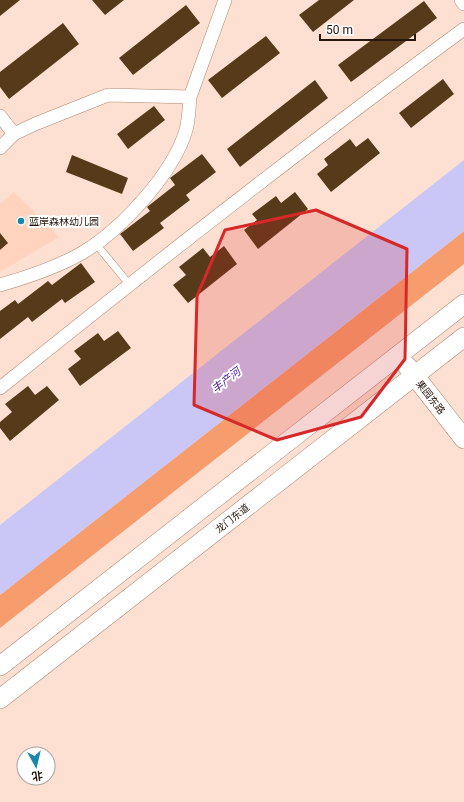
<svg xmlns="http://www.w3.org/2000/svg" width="464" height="802" font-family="Roboto,'Noto Sans SC',sans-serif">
  <rect width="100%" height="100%" fill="#fde0d1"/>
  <path fill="#ffd3bd" d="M14 192 59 237 0 272V204Z"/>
  <path fill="#f79d6d" d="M464 231V264L0 628V595Z"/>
  <path fill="#cac6f6" d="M464 160V231L0 595V525Z"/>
  <path fill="#563a19" d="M0 0H20L0 16Z
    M92 0H124L105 15Z
    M319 0H354L313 32 299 15Z
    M424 1 437 18 351 82 338 65Z
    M186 5 200 23 133 75 119 58Z
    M63 23 79 44 9 99 0 87V72Z
    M266 36 280 53 222 98 208 80Z
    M443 79 454 94 411 128 399 113Z
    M315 80 328 98 240 167 227 149Z
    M154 106 165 120 128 149 117 134Z
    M368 138 380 153 331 192 317 174 328 165 324 159 350 139 356 147Z
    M202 154 216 172 186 195 190 200 160 223 164 228 133 251 120 234 150 211 147 207 175 185 170 178Z
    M72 155 128 178 122 194 66 172Z
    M295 192 308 209 258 249 244 230 257 220 252 214 276 196 281 203Z
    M0 233 8 243 0 250Z
    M224 246 237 264 188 303 173 285 186 275 179 267 203 248 210 257Z
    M81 263 95 282 65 303 62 299 32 322 28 317 0 339V311L15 300 18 304 48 281 52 285Z
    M118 331 131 348 80 386 68 369 81 359 74 351 98 333 104 341Z
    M28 386 35 395 47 386 59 400 10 441 0 428V422L12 412 5 404Z"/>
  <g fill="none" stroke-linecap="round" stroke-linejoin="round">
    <defs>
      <path id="lane" d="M96 244 129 284"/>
      <path id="street" d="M461 0 464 4
        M190 97 225 0
        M0 116 14 134
        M0 148 14 134 35 124 108 95 190 97C189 107 189 119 186 130 173 174 121 230 82 253 56 268 28 277 0 285
        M0 388C153 265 306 145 464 29"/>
      <path id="secondary" d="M407 366 464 439
        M0 666 464 304
        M0 699 464 337"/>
    </defs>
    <use href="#lane" stroke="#b38771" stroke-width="8"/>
    <use href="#street" stroke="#b38771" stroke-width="14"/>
    <use href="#secondary" stroke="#b38771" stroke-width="20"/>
    <use href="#lane" stroke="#fff" stroke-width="7"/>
    <use href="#street" stroke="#fff" stroke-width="13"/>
    <use href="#secondary" stroke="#fff" stroke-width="19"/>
  </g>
  <path fill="#d62828" fill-opacity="0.2" stroke="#d62828" stroke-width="3" stroke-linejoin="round" d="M316 210 407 249 405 359 361 417 277 440 194 405 197 296 225 230Z"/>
  <circle fill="#1886ad" stroke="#fff" stroke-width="1.5" cx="21" cy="221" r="4"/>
  <g text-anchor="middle" stroke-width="4" stroke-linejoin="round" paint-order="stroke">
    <g font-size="10" fill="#25150c" stroke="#fff" text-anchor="start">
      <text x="29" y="225">蓝岸森林幼儿园</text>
    </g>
    <g font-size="10" fill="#25150c" stroke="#fff">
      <text transform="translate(431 397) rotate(52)" y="4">果园东路</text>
      <text transform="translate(232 518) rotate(-38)" y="4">龙门东道</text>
    </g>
    <g font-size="11" font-style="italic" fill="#4617a1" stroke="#fff">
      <text transform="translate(226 380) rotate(-38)" y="4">丰产河</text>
    </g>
  </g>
  <g transform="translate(36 766) rotate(172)"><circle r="19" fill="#ffffff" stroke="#a8a19e"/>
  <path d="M0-3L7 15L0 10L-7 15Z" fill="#1886ad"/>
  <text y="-6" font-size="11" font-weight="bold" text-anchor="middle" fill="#25150c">北</text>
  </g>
  <path d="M320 34v6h95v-6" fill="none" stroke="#25150c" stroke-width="2"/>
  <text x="326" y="34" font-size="12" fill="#25150c" stroke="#ffffff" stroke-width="3" paint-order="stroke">50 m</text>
</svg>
